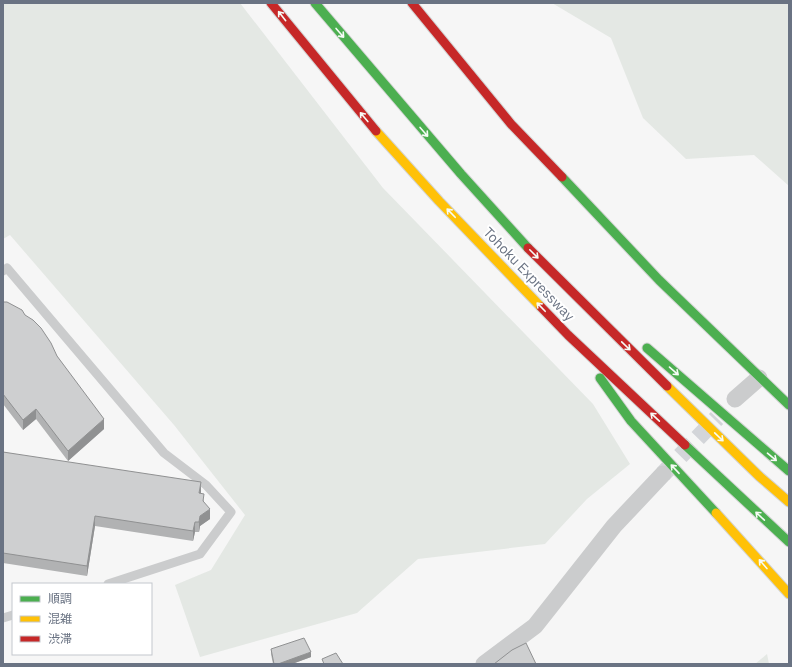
<svg xmlns="http://www.w3.org/2000/svg" width="792" height="667" font-family="'IBM Plex Sans','Noto Sans JP',sans-serif">
  <rect width="100%" height="100%" fill="#f6f6f6"/>
  <path fill="#e4e8e4" d="M3 3H240L383 188 593 404 630 464 587 499 545 544 418 559 357 613 200 657 175 585 211 570 245 515 174 425 10 235 3 239Z
    M552 3H789V186L754 155 686 159 643 118 611 38Z
    M767 654 769 664H755Z"/>
  <g fill="none" stroke-linecap="round" stroke-linejoin="round">
    <path stroke="#d3d5d9" stroke-width="17" stroke-dasharray="17 8" stroke-linecap="butt" d="M663 474 717 418"/>
    <defs>
      <path id="fast" d="M315 3 461 174 528 248
        M562 177 659 280 789 405
        M647 348 789 471
        M600 378 631 421 716 513
        M685 445 789 542"/>
      <path id="slow" d="M376 131 439 201 541 307
        M667 386 759 476 789 502
        M716 513 789 594"/>
      <path id="jam" d="M271 3 376 131
        M412 3 511 124 562 177
        M528 248 667 386
        M541 307 568 335 685 445"/>
    </defs>
    <use href="#fast" stroke="#d3d4d4" stroke-width="11"/>
    <use href="#slow" stroke="#d3d4d4" stroke-width="11"/>
    <use href="#jam" stroke="#d3d4d4" stroke-width="11"/>
    <path stroke="#cbcccd" stroke-width="9" d="M3 271 7 268 164 453 206 485 231 512 200 554 108 584
      M3 618 13 615"/>
    <path stroke="#cbcccd" stroke-width="17" d="M735 399 759 378
      M484 664 535 626 614 526 663 474"/>
    <use href="#fast" stroke="#4caf50" stroke-width="9"/>
    <use href="#slow" stroke="#ffc107" stroke-width="9"/>
    <use href="#jam" stroke="#c62828" stroke-width="9"/>
  </g>
  <path fill="#b1b2b3" d="M3 302 25 315 57 356 104 429 68 461 36 419 23 430 3 404Z
    M3 452 201 492V493L210 519 200 526 199 532H195L193 541 95 526 87 576 3 563Z
    M271 649 311 657 292 664H273L271 654Z"/>
  <path fill="#909192" d="M36 409V419L23 430V420Z
    M104 419V429L68 461V451Z
    M201 482V492L199 503V493Z
    M210 509V519L200 526 199 532V522L200 516Z
    M95 516V526L87 576V566Z
    M195 522V532L193 541V531Z
    M311 652V657L292 664H278Z"/>
  <path fill="#cecfd0" stroke="#909192" d="M3 302H7L22 310 25 315 33 320 41 328 51 343 57 356 104 419 68 451 36 409 23 420 3 394Z
    M3 452 201 482 199 493 204 494 203 501 210 509 200 516 199 522H195L193 531 95 516 87 566 3 553Z
    M304 638 311 652 278 664H274L271 649Z
    M526 643 536 664H494L512 650Z
    M336 653 343 664H324L322 659Z"/>
  <defs><path id="oneway-shaft" d="M-6 0H5M1.5-3L5.5 0L1.5 3" fill="none" stroke-width="1.6" stroke-linecap="round" stroke-linejoin="round"/></defs>
  <g stroke="#f6fbf6">
    <use href="#oneway-shaft" transform="translate(282 16) rotate(-128)"/>
    <use href="#oneway-shaft" transform="translate(340 33) rotate(49)"/>
    <use href="#oneway-shaft" transform="translate(364 117) rotate(-130)"/>
    <use href="#oneway-shaft" transform="translate(424 132) rotate(49)"/>
    <use href="#oneway-shaft" transform="translate(451 213) rotate(-134)"/>
    <use href="#oneway-shaft" transform="translate(534 254) rotate(45)"/>
    <use href="#oneway-shaft" transform="translate(541 307) rotate(-134)"/>
    <use href="#oneway-shaft" transform="translate(626 346) rotate(44)"/>
    <use href="#oneway-shaft" transform="translate(674 371) rotate(41)"/>
    <use href="#oneway-shaft" transform="translate(655 417) rotate(-137)"/>
    <use href="#oneway-shaft" transform="translate(719 437) rotate(44)"/>
    <use href="#oneway-shaft" transform="translate(772 457) rotate(40)"/>
    <use href="#oneway-shaft" transform="translate(675 469) rotate(-133)"/>
    <use href="#oneway-shaft" transform="translate(760 516) rotate(-137)"/>
    <use href="#oneway-shaft" transform="translate(763 564) rotate(-131)"/>
  </g>
  <g text-anchor="middle" stroke-width="4" stroke-linejoin="round" paint-order="stroke">
    <g font-size="14" fill="#6a7383" stroke="#fff">
      <text transform="translate(529 274) rotate(46)" y="5">Tohoku Expressway</text>
    </g>
  </g>
  <rect width="792" height="667" fill="none" stroke="#6a7383" stroke-width="8"/>
  <rect x="12" y="583" width="140" height="72" fill="#ffffff" stroke="#c3c7cd"/>
  <rect x="20" y="596" width="20" height="6" fill="#4caf50" stroke="#c3c7cd"/>
  <text x="48" y="603" font-size="12" fill="#6a7383">順調</text>
  <rect x="20" y="616" width="20" height="6" fill="#ffc107" stroke="#c3c7cd"/>
  <text x="48" y="623" font-size="12" fill="#6a7383">混雑</text>
  <rect x="20" y="636" width="20" height="6" fill="#c62828" stroke="#c3c7cd"/>
  <text x="48" y="643" font-size="12" fill="#6a7383">渋滞</text>
</svg>
